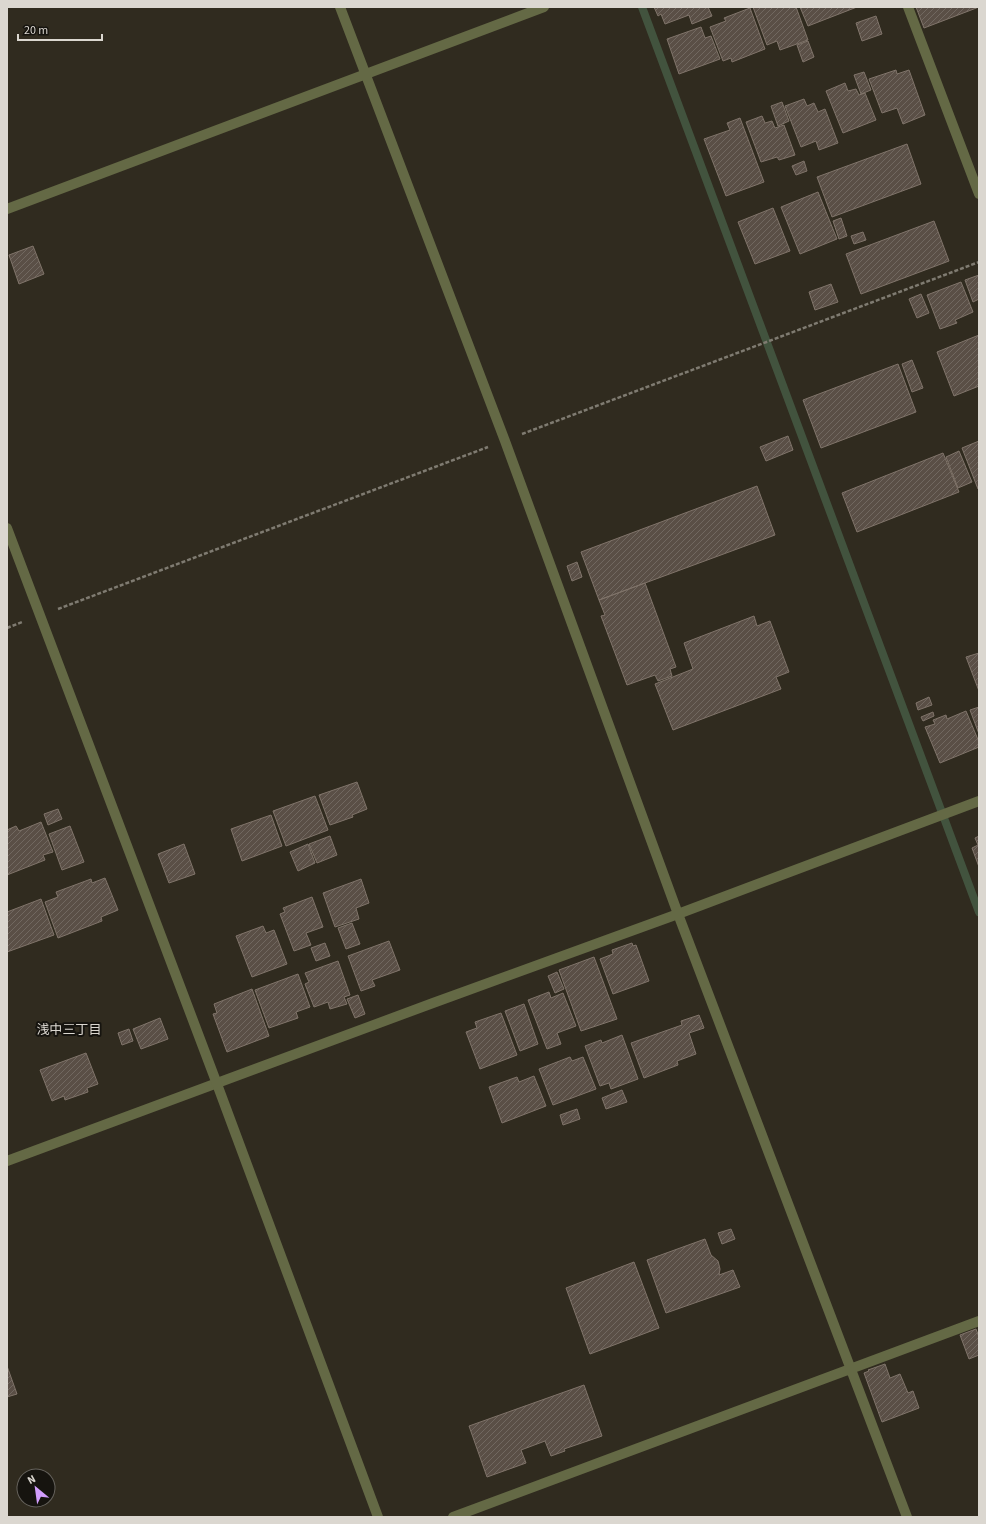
<svg xmlns="http://www.w3.org/2000/svg" width="986" height="1524" font-family="'Source Sans 3','Noto Sans JP',sans-serif">
  <defs>
    <pattern id="building-hatch" width="6" height="6" patternUnits="userSpaceOnUse"><rect width="6" height="6" fill="#5a4f46"/><path d="M-1 1l2-2M0 6l6-6M5 7l2-2" fill="none" stroke="#716860"/></pattern>
  </defs>
  <rect width="100%" height="100%" fill="#302b1f"/>
  <g fill="none" stroke-linecap="round" stroke-linejoin="round">
    <path stroke="#42533e" stroke-width="8" d="M642 7 979 912"/>
  </g>
  <path fill="url(#building-hatch)" stroke="#80746a" d="M654 7H708L712 16 692 24 689 15 665 24 661 14 658 16Z
    M753 7H796L808 40 780 50 777 41 767 45Z
    M800 7H857L808 26Z
    M916 7H979L924 28Z
    M750 8 765 49 732 62 731 58 723 61 710 27 726 21 724 18Z
    M876 16 882 34 862 41 856 23Z
    M701 27 705 38 711 36 720 59 679 74 667 39Z
    M808 41 814 57 803 62 797 45Z
    M896 70 897 74 909 70 925 115 903 124 897 108 882 113 869 79Z
    M864 72 871 90 861 94 854 75Z
    M845 83 848 91 856 89 859 95 865 93 876 120 843 133 826 91Z
    M804 99 807 106 814 103 818 112 825 109 838 143 819 150 816 141 801 147 785 106Z
    M782 102 789 121 778 126 771 106Z
    M762 116 765 123 772 121 775 128 784 125 795 155 779 160 777 157 761 162 746 122Z
    M740 118 764 182 726 196 704 139 730 130 727 123Z
    M907 144 921 184 832 217 817 177Z
    M804 161 807 171 796 175 792 166Z
    M818 192 837 239 800 254 781 207Z
    M773 208 790 251 755 264 738 222Z
    M841 218 847 236 839 239 833 221Z
    M934 221 949 261 861 294 846 254Z
    M863 232 866 240 854 244 851 236Z
    M33 246 44 274 19 284 9 255Z
    M979 275V299L973 302 965 280Z
    M961 282 973 312 955 320 957 323 940 329 927 295Z
    M831 284 838 302 815 310 809 292Z
    M921 294 929 313 917 318 909 299Z
    M979 335V386L954 396 937 352Z
    M912 360 923 388 912 392 902 364Z
    M898 364 916 412 821 448 803 400Z
    M788 436 793 450 766 461 760 447Z
    M979 441V489H978L962 448Z
    M959 451 972 482 958 488 946 457Z
    M943 453 959 492 857 532 842 493Z
    M757 486 775 535 599 600 581 552Z
    M577 562 582 577 572 581 567 566Z
    M645 583 676 667 670 669 672 676 658 681 655 675 627 685 601 616 605 615 599 600Z
    M754 616 757 626 770 621 789 672 776 677 781 689 673 730 655 684 693 669 684 643Z
    M979 653V691L966 657Z
    M929 697 932 705 918 710 916 703Z
    M979 707V734L970 710Z
    M966 711 979 742V747L940 763 925 727 935 724 933 720 946 715 947 719Z
    M933 712 934 716 923 721 921 717Z
    M357 782 367 809 352 815 353 817 330 825 319 795Z
    M315 796 328 830 286 846 273 811Z
    M58 809 62 819 48 825 44 814Z
    M271 815 282 846 242 861 231 829Z
    M41 822 53 852 43 855 45 860 7 875V830L16 826 19 831Z
    M70 826 84 862 62 870 49 834Z
    M330 836 337 855 317 863 309 844Z
    M979 836V867L972 848 978 845 975 838Z
    M184 844 195 874 169 883 158 854Z
    M308 844 315 863 298 871 290 852Z
    M105 878 118 910 101 917 102 921 58 938 45 902 58 897 56 892 91 879 92 883Z
    M361 879 369 903 356 908 359 919 335 927 323 893Z
    M312 897 323 927 306 933 311 945 294 951 280 914 285 912 283 908Z
    M41 899 54 935 7 952V912Z
    M352 923 360 944 346 949 338 928Z
    M263 926 266 933 274 930 287 964 252 977 236 936Z
    M389 941 400 970 372 980 375 986 361 991 348 956Z
    M325 943 330 956 316 961 311 948Z
    M632 943 633 946 636 945 649 981 613 994 600 959 613 954 612 950Z
    M594 957 617 1019 581 1031 559 970Z
    M338 961 350 995 344 997 347 1004 330 1009 328 1002 314 1007 305 984 309 982 305 973Z
    M557 972 564 989 555 993 548 976Z
    M298 974 310 1007 296 1012 298 1018 269 1028 255 990Z
    M252 989 269 1036 227 1052 213 1014 217 1013 214 1004Z
    M549 992 551 998 563 993 576 1026 557 1033 561 1044 547 1049 528 1000Z
    M358 995 365 1014 355 1018 347 999Z
    M524 1004 538 1044 520 1051 505 1011Z
    M501 1013 517 1055 480 1069 466 1032 477 1028 475 1022Z
    M699 1015 704 1028 689 1033 696 1054 677 1061 678 1065 644 1078 631 1043 682 1025 681 1021Z
    M160 1018 168 1039 141 1049 133 1029Z
    M129 1029 133 1041 122 1045 118 1033Z
    M622 1035 638 1079 611 1089 609 1083 600 1086 585 1046 601 1040 602 1043Z
    M86 1053 98 1084 87 1088 88 1092 65 1100 64 1096 52 1101 40 1070Z
    M570 1057 572 1061 583 1057 596 1089 553 1105 539 1069Z
    M534 1076 546 1106 502 1123 489 1087 517 1077 519 1082Z
    M622 1090 627 1102 606 1109 602 1098Z
    M577 1109 580 1119 563 1125 560 1115Z
    M731 1229 735 1239 722 1244 718 1233Z
    M705 1239 711 1255 718 1261 720 1269 719 1275 733 1270 740 1287 666 1313 647 1260Z
    M634 1262 659 1328 590 1354 566 1288Z
    M976 1329 979 1337V1355L969 1359 960 1335Z
    M885 1364 890 1378 900 1374 908 1393 913 1391 919 1408 882 1422 864 1373 869 1371 868 1370Z
    M7 1366 17 1394 7 1397Z
    M584 1385 602 1436 564 1449 565 1451 551 1456 545 1441 521 1450 526 1463 487 1477 469 1426Z"/>
  <g fill="none" stroke-linecap="round" stroke-linejoin="round">
    <path stroke="#7f7b71" stroke-width="2.5" stroke-dasharray="4 2" stroke-linecap="butt" d="M522 434 979 262
      M58 609 488 447
      M7 628 22 622"/>
    <path stroke="#646945" stroke-width="10" d="M340 7 505 441 678 914 907 1517
      M908 7 979 194
      M7 209 544 7
      M7 1161 433 1003 678 914 979 801
      M453 1517 979 1321"/>
    <path stroke="#646945" stroke-width="10" d="M7 528 217 1084 378 1517"/>
  </g>
  <g text-anchor="middle" stroke-width="4" stroke-linejoin="round" paint-order="stroke">
    <g font-size="13" fill="#dbd7d0" stroke="#16140f">
      <text x="69" y="1034">浅中三丁目</text>
    </g>
  </g>
  <rect width="986" height="1524" fill="none" stroke="#dbd7d0" stroke-width="16"/>
  <g transform="translate(36 1488) rotate(331)"><circle r="19" fill="#16140f" stroke="#65625c"/>
  <path d="M0-3L7 15L0 10L-7 15Z" fill="#d29dfd"/>
  <text y="-6" font-size="11" font-weight="bold" text-anchor="middle" fill="#dbd7d0">N</text>
  </g>
  <path d="M18 34v6h84v-6" fill="none" stroke="#dbd7d0" stroke-width="2"/>
  <text x="24" y="34" font-size="12" fill="#dbd7d0" stroke="#16140f" stroke-width="3" paint-order="stroke">20 m</text>
</svg>
